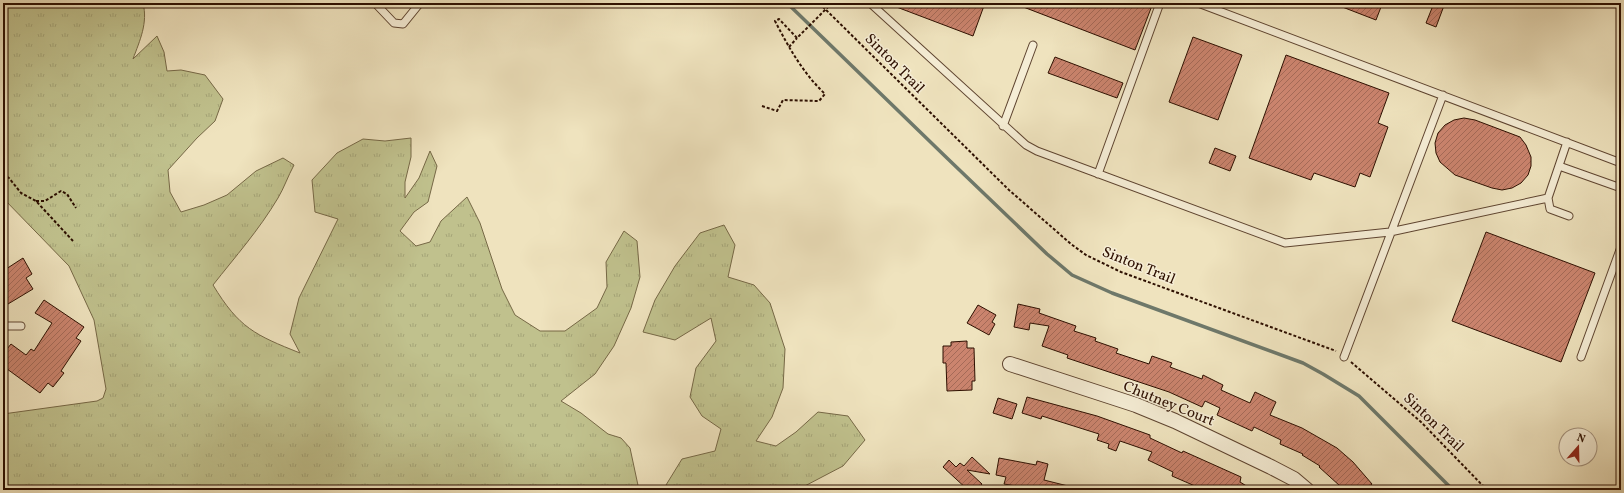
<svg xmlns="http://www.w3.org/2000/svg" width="1624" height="493" font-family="Vollkorn,serif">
  <defs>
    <pattern id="grass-tufts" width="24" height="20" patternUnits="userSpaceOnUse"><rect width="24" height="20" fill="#c0c18d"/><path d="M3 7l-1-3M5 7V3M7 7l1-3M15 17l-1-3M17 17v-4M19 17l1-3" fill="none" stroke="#a5a578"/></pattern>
    <pattern id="building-hatch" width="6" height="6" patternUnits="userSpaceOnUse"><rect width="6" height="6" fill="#cb846e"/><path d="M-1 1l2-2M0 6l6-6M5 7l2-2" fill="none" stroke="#a56a58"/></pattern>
  </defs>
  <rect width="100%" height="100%" fill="#efe3be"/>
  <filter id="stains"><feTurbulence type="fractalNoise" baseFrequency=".005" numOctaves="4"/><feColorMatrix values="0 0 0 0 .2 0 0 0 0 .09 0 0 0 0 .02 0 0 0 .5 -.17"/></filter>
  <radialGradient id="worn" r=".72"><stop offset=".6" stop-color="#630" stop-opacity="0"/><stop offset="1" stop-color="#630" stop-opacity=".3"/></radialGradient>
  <path fill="url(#grass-tufts)" stroke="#766846" d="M3 3H143C148 23 140 40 133 59L157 36 164 52 167 71 181 70 205 75 223 99 215 121 197 138 168 170 170 192 181 212 204 205 227 195 256 171 283 158 294 165C288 176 284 188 278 198 259 230 235 257 213 285 239 328 255 335 300 353L290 334 299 298 338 219 315 212 312 180 337 153 363 139 385 141 411 138V157L405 182V198L419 178 430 151 437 166 428 202 414 212 400 231 416 246 430 242 441 221 467 197 480 223 502 289 515 315 540 331H565L597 308 607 287 606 262 624 231 637 241 640 277 631 308 614 346 595 374 561 401 581 413 608 434 621 438 630 448 639 490H3V414L97 401 103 398 106 389 94 320 69 266 3 198Z
    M724 225 735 245 728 277 754 285 770 303 785 349 783 388 772 417 756 441 776 446 796 432 818 412 848 416 865 440 843 466 801 488 789 490H666V485L682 459 715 451 721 429 702 416 690 397 696 368 716 341 711 318 675 340 643 332 655 300 675 266 700 233Z"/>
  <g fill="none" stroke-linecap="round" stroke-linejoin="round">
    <path stroke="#6e786a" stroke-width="3.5" d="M787 3 948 159 1047 254 1072 275 1112 293 1303 363 1323 374 1359 396 1453 490"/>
  </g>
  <path fill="url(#building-hatch)" stroke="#2d0f00" d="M886 3H985L973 36Z
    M1013 3H1153L1135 50Z
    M1332 3H1369L1381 7 1376 20Z
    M1434 3H1445L1436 27 1426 23Z
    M1193 37 1242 55 1218 120 1169 102Z
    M1286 55 1389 93 1378 123 1388 127 1370 177 1360 173 1355 187 1314 173 1311 180 1249 158Z
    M1055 57 1123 83 1117 98 1048 73Z
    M1464 118 1475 120 1520 137 1526 145 1531 157V166L1528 175 1521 183 1512 188 1502 190 1492 188 1455 175 1440 162 1436 153 1435 143 1438 133 1445 125 1454 120Z
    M1215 148 1236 156 1230 171 1209 163Z
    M1486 232 1595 273 1561 362 1452 321Z
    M23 258 32 274 26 278 33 289 3 307V271Z
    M44 300 84 327 76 338 81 341 61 371 64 373 53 387 48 383 40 393 3 366V354L11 344 26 355 31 349 34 351 52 323 35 313Z
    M1018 304 1040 309 1039 313 1076 326 1074 331 1096 338 1095 341 1118 349 1116 353 1149 364 1152 356 1172 363 1170 367 1202 379 1203 375 1223 385 1221 390 1250 403 1255 392 1276 402 1270 415 1302 428 1337 448 1353 462 1372 484 1365 490H1334L1340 486 1319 467 1320 466 1302 455 1303 454 1280 444 1281 440 1254 427 1252 431 1217 415 1220 408 1205 401 1202 407 1169 392 1067 358 1068 355 1042 346 1049 326 1030 323 1029 330 1014 327Z
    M978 305 996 315 992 322 995 324 989 335 967 323Z
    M967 341V348H974L975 381H972V390L947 391 946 363H943V346H951V342Z
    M1027 397 1097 416 1150 435V438L1182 453 1183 451 1241 477 1240 482 1253 490H1193L1195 486 1172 476 1173 472 1148 460 1152 452 1120 441 1116 451 1108 448 1109 444 1097 440 1099 434 1042 416 1041 419 1022 413Z
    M998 398 1017 404 1012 419 993 413Z
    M972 457 990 474 967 470 982 484 977 490H968L943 467 949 460 956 467 960 463 964 466Z
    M999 458 1036 465 1037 461 1048 464 1044 480 1072 487V490H1021L1022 487 1004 484 1006 477 996 475Z"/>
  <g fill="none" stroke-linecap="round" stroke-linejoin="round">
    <defs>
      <path id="service" d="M375 3 394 23 403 24 420 3
        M870 3 1026 145 1037 151 1285 243 1390 232 1548 198 1567 142
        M1198 3 1621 163
        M1003 126 1033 45
        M1559 166 1621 188
        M1098 174 1160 3
        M1548 198 1550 209 1569 216
        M3 326H21
        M1344 357 1443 95
        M1581 357 1621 247"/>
      <path id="minor" d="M1010 364 1136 405 1175 421 1271 467 1294 479 1307 490"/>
    </defs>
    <use href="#service" stroke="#5e4430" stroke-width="9"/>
    <use href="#minor" stroke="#5e4430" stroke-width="16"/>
    <path stroke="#2d0f00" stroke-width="2" stroke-dasharray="3 2" stroke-linecap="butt" d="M819 3 1009 190 1071 244 1086 255 1121 272 1336 351
      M789 47 797 38
      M762 106 777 111 783 100 819 101 825 94C803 73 789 48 775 21L779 19 797 38 832 3
      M3 174 9 178 21 193 36 201 73 241
      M36 201H45L61 191 67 194 76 208
      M1351 362 1421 422 1487 490"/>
    <use href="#service" stroke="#f5edd5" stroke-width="7"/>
    <use href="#minor" stroke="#f5edd5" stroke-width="14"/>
  </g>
  <g text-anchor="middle" stroke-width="3" stroke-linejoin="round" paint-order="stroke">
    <g font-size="15" fill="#2d0f00" stroke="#f5edd5">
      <text transform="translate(895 63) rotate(45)" y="5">Sinton Trail</text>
      <text transform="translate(1139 265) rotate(22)" y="5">Sinton Trail</text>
      <text transform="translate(1169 403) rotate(22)" y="5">Chutney Court</text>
      <text transform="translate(1434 422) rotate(44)" y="5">Sinton Trail</text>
    </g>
  </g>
  <rect width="1624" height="493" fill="none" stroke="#efe3be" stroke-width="16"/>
  <rect x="4" y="4" width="1616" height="485" fill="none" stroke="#2d0f00" stroke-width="2"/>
  <rect x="8" y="8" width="1608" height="477" fill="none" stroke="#2d0f00"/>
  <g transform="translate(1578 447) rotate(20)"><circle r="19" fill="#f5edd5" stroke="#a59480"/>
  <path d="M0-3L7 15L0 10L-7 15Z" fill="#8f2418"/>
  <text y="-6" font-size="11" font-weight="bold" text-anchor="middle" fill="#2d0f00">N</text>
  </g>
  <rect width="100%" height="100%" filter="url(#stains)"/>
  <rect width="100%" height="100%" fill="url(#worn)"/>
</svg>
